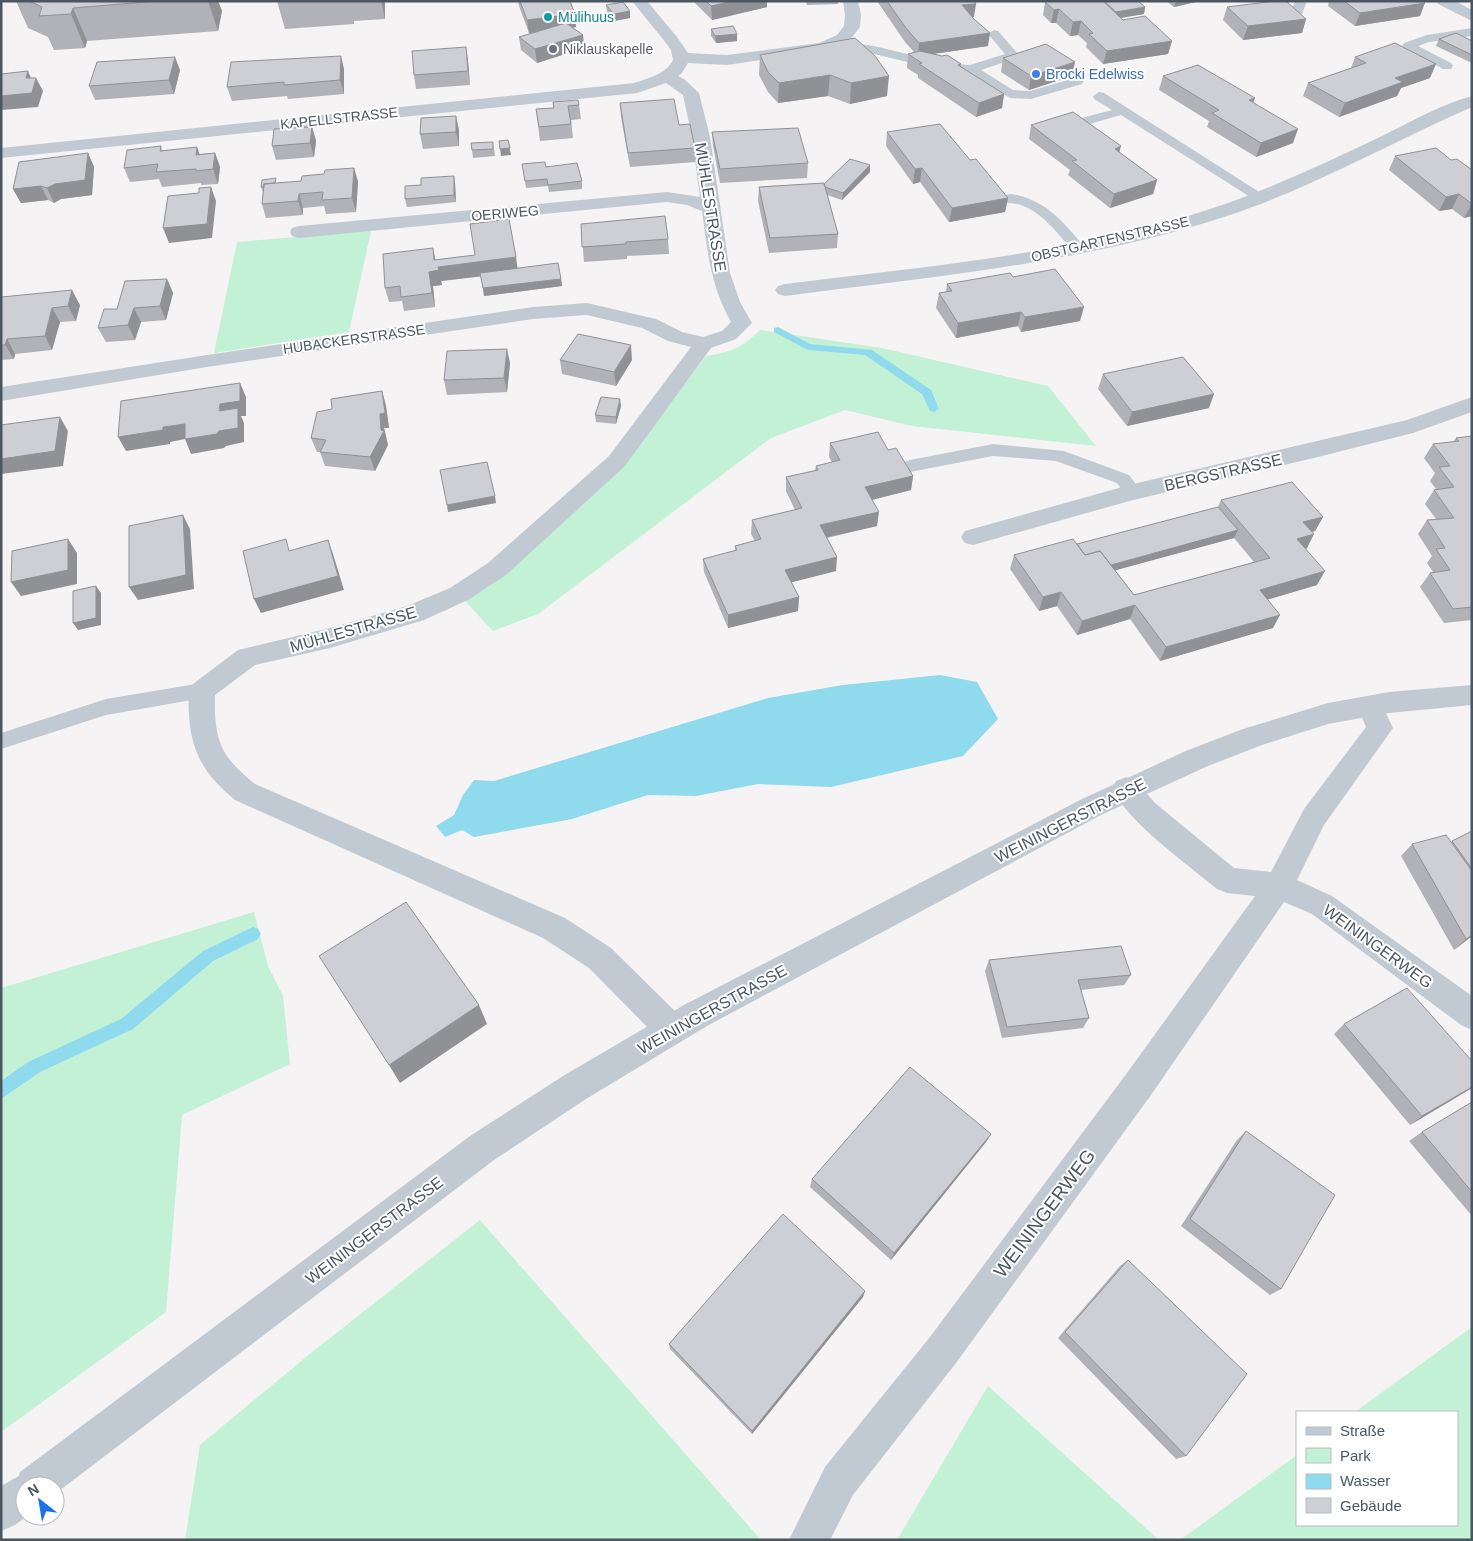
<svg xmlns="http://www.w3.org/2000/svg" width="1473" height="1541" font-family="Helvetica,sans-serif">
  <rect width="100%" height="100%" fill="#f5f3f3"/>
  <path fill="#c3f1d5" d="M371 231 349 332 214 353 237 242Z
    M760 330 882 348 1048 386 1096 446 912 426 845 410 771 438 538 614 493 631 464 600 621 467 706 356C731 352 742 348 760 330Z
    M254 912 268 966 283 996 290 1064 182 1115 166 1312 1 1432V988Z
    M480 1220 761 1540H185L200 1445 311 1353Z
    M1472 1327V1540H1180L1297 1455V1525H1457V1412H1355Z
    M988 1386 1159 1540H897Z"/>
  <path fill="#90daee" d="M940 675 977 682 998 719 963 756 831 787 758 784 696 796 648 795 572 819 474 837 462 830 445 837 436 826 454 815 463 795 474 780 494 781 768 698 843 685Z"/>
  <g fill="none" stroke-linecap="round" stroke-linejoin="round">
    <path fill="#90daee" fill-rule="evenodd" d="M778 327 810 344 872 350 931 390 939 409 934 412 930 411 922 394 865 355 808 350 774 332V328Z
      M253 927 258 929 261 934 258 939 213 961 133 1029 40 1072 1 1099V1081L28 1062 121 1019 203 951Z"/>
    <path fill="#c1cad2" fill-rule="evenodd" d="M1295 1H1307L1302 14 1296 18 1290 14Z
      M1472 28V36L1429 42 1418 46 1451 63 1453 66 1451 69H1443L1402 46 1404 43 1427 35Z
      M994 30 998 31 1019 55 1017 58 981 70 1013 90 1030 91 1078 77 1084 81 1082 84 1031 99 1010 98 968 73 945 71 874 54 840 49 834 45 840 41 874 46 945 63 970 65 1005 54 988 34Z
      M1099 92 1104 93 1267 197 1265 200H1255L1121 115 1079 127 1074 126 1072 123 1074 120 1112 110 1094 99 1093 96Z
      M1012 194C1047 201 1061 220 1083 245L1085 248 1083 251H1073C1058 234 1043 213 1021 205 1012 202 1003 204 994 202L992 199 994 196Z
      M993 444 1064 451 1129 475 1142 492 1139 496 1133 498 1127 496 1117 483 1056 461 993 456 910 472 904 470 901 466 904 462 910 460Z
      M202 683 209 685 212 691 209 697 106 715 1 749V733L106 699Z"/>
    <path fill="#c1cad2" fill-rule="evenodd" d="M632 1H647L677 37 688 53 727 55 819 43 837 35 844 26 845 15 843 1H858L861 15 860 27 849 41 829 50 727 65 688 63 682 73 678 76 684 79 699 93 710 137 730 273 740 302 752 323 736 339 711 348 625 466 506 575 468 600 424 620 330 648 255 665 215 695C214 740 220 756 255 784L565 918 611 948 682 1018 687 1029 682 1040 671 1044 660 1040 589 968 543 938 235 800C205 775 191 753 189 714 188 703 188 693 193 684L238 650 330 628 407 606 450 588 488 563 609 456 691 347 668 341 642 328 587 315 533 319 207 367 1 401V387L207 355 533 307 587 303 656 319 682 332 703 337 722 331 731 322C710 284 708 254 702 211L687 205 667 202 299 238 292 236 290 232 292 228 299 226 667 192 700 197 692 137 683 95 666 83 637 93 1 158V148L634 83C649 78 666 74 673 60L671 50 666 43Z
      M1436 1H1455L1472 10V21L1438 4Z
      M1472 96V107C1390 143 1312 188 1227 216 1084 263 933 277 785 296L778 294 775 290 778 286 785 284C929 266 1078 254 1216 207 1273 188 1327 162 1382 136 1411 122 1441 104 1472 96Z
      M1472 397V412L1413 433 1318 457 1133 500 973 545 965 543 961 537 965 531 1133 484 1407 420Z
      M1370 696 1379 699 1393 728 1324 825 1297 880 1332 896 1472 996V1030L1461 1025 1312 914 1284 902 1151 1095 956 1363 853 1495 830 1540H789L825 1467 930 1337 1127 1073 1255 896 1227 893 1217 889C1187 864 1129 823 1112 789L1116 781 1126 777 1136 781 1155 803 1234 868 1271 872 1304 809 1366 727 1357 706 1361 699Z"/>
    <path fill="#c1cad2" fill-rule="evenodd" d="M1472 685V705L1389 713 1328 724 1262 745 1208 766 1101 815 707 1026 586 1099 494 1160 55 1494V1486H25V1516H27L15 1525 1 1531V1486L19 1476 20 1472 470 1136 563 1076 684 1005 1082 799 1188 750 1243 729 1328 703 1389 692Z"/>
  </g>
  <path fill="#b0b2b7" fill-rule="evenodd" d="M16 1H218L222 11 218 31 87 41 85 48 54 50 48 37 28 28Z
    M277 1H385V19L354 21V24L285 29Z
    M518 1H570L575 14 576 27 573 28 583 35 584 48 537 63 521 50 519 37 533 33H529L519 6Z
    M693 1H767V7L712 20Z
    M806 1H838V4L807 5Z
    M877 1H974V17H973L988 46 934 54 961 64V67L1004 94 1002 108 976 117 918 78V75L907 68 908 54 914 52 905 42Z
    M1138 1 1145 7 1144 14 1120 18 1123 20 1172 41 1168 54 1103 64 1086 47 1087 43 1078 35 1070 36 1056 23H1051L1043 15 1045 2Z
    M1166 1H1200L1174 7Z
    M1329 1H1423L1420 16 1355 26 1328 6Z
    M606 5 630 11V18L614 21 607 12Z
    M1227 7 1306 19 1302 33 1243 40 1223 20Z
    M711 29 737 41 716 43 711 36Z
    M855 38 887 96 850 104 828 96 778 103 768 92 759 75 760 55Z
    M1439 39 1472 41V63L1436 46Z
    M466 47 468 61 470 85 416 89 414 75Z
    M1355 57 1430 78 1401 88 1397 96 1339 117 1303 96 1308 83 1351 68Z
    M1003 58 1072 76 1029 90 1001 72Z
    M344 69V94L288 99 287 96 232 101 227 87Z
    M180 70 174 94 95 100 89 86Z
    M1163 76 1253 103 1293 143 1256 157 1207 127 1209 121 1159 90Z
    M553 102 579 105 581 119 571 120 573 138 540 141 536 109 553 108Z
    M620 103 679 125 695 148 696 162 630 167 621 117Z
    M1031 125 1119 152 1157 180 1153 194 1110 208 1068 175 1070 170 1029 139Z
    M312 127 316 141 314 157 276 160 272 146Z
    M459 130V146L423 149 420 134Z
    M712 132 808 163 807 178 720 183 713 146Z
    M887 132 970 160 1008 198 1005 212 949 222 920 182 913 184 886 146Z
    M493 142 495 156 473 158 472 150Z
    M161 146 162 150 200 154 215 153 220 167 218 184 201 185V183L162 187 159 179 130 182 124 168Z
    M88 153 94 167 92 195 61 199 54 203 48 200 21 203 13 189Z
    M1395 156 1451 160 1472 170V216L1464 218 1452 209 1439 211 1389 170Z
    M522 164 546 167 582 181V189L549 192 548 186 526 188Z
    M354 168 358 182 356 212 326 214 324 206 303 208V215L266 218 262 204 263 192 261 187 277 183 301 181 324 174Z
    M870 172 842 200 827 195 838 234 837 248 769 253 758 201 759 187 824 183Z
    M455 183 456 202 407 207 405 199Z
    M581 224 668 239 669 254 627 256V259L584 262Z
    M518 268 561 279 562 286 484 296 481 276 441 281 442 285 433 286 435 307 404 311 402 301 389 302 385 288Z
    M1013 277 1080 321 1021 332 1018 326 956 338 936 308 939 293 946 292 947 284Z
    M167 279 173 293 166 320 141 322 135 340 106 342 98 328 117 309Z
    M1 300 80 305 76 321 60 322 52 350 15 354 14 359 1 360Z
    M560 360H632L616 386 562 374Z
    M510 363 507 392 447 395 444 380Z
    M1103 374 1209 408 1127 426 1098 389Z
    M382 391 386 406 389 428H384L385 432 388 445 375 471 325 466 320 452H317L311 438 332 409Z
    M621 406 616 424 596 422 595 415Z
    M1472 436V620L1444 623 1420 587 1430 573 1433 572 1427 563 1432 556 1418 534 1427 520 1436 519 1425 504 1434 490 1436 489 1430 481 1435 473 1424 458 1433 444 1453 442 1456 438Z
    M830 443 888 450 913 476 911 490 872 500 877 526 827 538 836 571 791 582 799 597 798 611 728 628 704 572 703 559 735 551V546L755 541 751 534 752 520 795 510 786 491V477L815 471 816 466 832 462 829 457Z
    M1221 500 1323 517 1315 531 1312 532 1307 548 1306 549 1317 585 1268 599 1273 628 1160 661 1130 619 1077 635 1057 606 1039 611 1010 569 1014 555 1077 544 1218 507ZM1234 538 1254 562 1134 595 1115 570Z
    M1472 831V936L1454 950 1401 856 1412 844 1451 842Z
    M989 960 1131 975 1124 985 1081 990 1089 1018 1083 1028 1002 1038 985 971Z
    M1344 1024 1472 1088 1410 1125 1334 1034Z
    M1472 1102V1216L1409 1141 1422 1132Z
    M1246 1131 1281 1289 1270 1295 1181 1226 1237 1140Z
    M991 1134 986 1142 891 1260 810 1187 812 1179Z
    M1128 1260 1186 1456 1176 1459 1058 1338 1120 1266Z
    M865 1291 863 1297 752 1434 670 1349 669 1344Z"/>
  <path fill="#909195" d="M208 1H218L222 11 218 31Z
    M381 1H385V19Z
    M733 1H767V7L712 20 711 6Z
    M1176 1H1200L1174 7Z
    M1425 3 1420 16 1355 26 1360 13Z
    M976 4 974 17 960 18 962 5Z
    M1145 7 1144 14 1114 19 1116 12Z
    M73 8 87 41 85 48 71 14Z
    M1059 9 1056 23H1051L1054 10Z
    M630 11V18L614 21V14Z
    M575 14 576 27 529 33 527 20Z
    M1306 19 1302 33 1243 40 1248 26Z
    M1081 21 1078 35 1070 36 1073 22Z
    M990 33 988 46 918 56 919 43Z
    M737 34V41L716 43 715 36Z
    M583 35 584 48 537 63 535 49Z
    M1172 41 1168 54 1103 64 1107 51Z
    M466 47 468 61 470 85 468 71Z
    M341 56 344 69V94L340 80Z
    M175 57 180 70 174 94 169 80Z
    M1075 62 1072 76 1029 90 1031 76Z
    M1436 64 1430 78 1401 88 1397 96 1339 117 1345 103 1395 78Z
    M28 71 34 85 36 78 43 91 38 107 1 110V96L26 78Z
    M830 75 828 96 778 103 779 83Z
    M889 76 887 96 850 104 851 83Z
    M1004 94 1002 108 976 117 979 103Z
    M1255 98 1250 112 1249 100Z
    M456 116 459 130V146L456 132Z
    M312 127 316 141 314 157 310 143Z
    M1298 129 1293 143 1256 157 1261 143Z
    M508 140 511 155 501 156 500 149Z
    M1121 146 1117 161 1115 149Z
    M197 147 202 161 196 155Z
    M88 153 94 167 92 195 61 199 54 203 47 188Z
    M215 153 220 167 218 184 213 169Z
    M870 165V172L842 200 843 193Z
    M354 168 358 182 356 212 352 198Z
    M922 168 920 182 913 184 915 169Z
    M454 176 455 183 456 202 454 195Z
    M1157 180 1153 194 1110 208 1114 194Z
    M41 186 48 200 21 203 13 189Z
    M211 187 216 201 212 238 169 243 163 228Z
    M299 194 303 208V215L298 201Z
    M1459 194 1452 209 1439 211 1446 197Z
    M1008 198 1005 212 949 222 952 208Z
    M1472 204V216L1464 218Z
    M433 248 436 263 438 267 516 257 518 272 441 281 442 285 433 286 435 307 432 293 429 272 434 260Z
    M167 279 173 293 166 320 160 306Z
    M561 279 562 286 484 296 483 288Z
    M72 290 80 305 76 321 68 306Z
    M1084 307 1080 321 1021 332 1025 317Z
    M52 308 60 322 52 350 45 336Z
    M134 308 141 322 135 340 128 325Z
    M1021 312 1018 326 956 338 958 323Z
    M7 339 15 354 14 359 5 345Z
    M631 345 632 360 616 386 614 372Z
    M507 349 510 363 507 392 504 378Z
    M240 383 246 397V416H241L244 423V442L226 446 224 448 191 454 185 439 170 442V444L126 451 118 437 163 427 185 424 219 431 220 404Z
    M382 391 386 406 389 428H384L385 432 388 445 375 471 370 457 381 430 380 414Z
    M1214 394 1209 408 1127 426 1132 412Z
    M620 399 621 406 616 424V417Z
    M60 417 68 431 63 466 1 474V459Z
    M913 476 911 490 863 502 865 487Z
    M495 496 496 503 448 512 447 505Z
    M879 512 877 526 819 539 820 525Z
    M183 515 190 529 194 589 138 600 129 587Z
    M1323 517 1315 531 1296 536 1303 522Z
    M1238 530 1234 538 1102 574 1104 567Z
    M1314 534 1307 548 1290 553 1297 539Z
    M68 539 77 553V584L21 596 11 582Z
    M328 540 333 554 344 590 261 613 254 599Z
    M837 557 836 571 785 584V570Z
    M1325 571 1317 585 1253 604 1260 590Z
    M96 586 101 593V625L78 630 73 623Z
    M1061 592 1057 606 1039 611 1043 597Z
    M799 597 798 611 728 628V615Z
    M1135 605 1130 619 1077 635 1082 621Z
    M1280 615 1273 628 1160 661 1166 647Z
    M1472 935V936L1454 950 1466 939Z
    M479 1005 487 1024 400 1083 389 1065Z
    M1472 1087V1088L1410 1125 1422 1116Z
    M991 1134 986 1142 891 1260 894 1253Z
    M865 1291 863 1297 752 1434V1431Z"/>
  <path fill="#cdcfd5" stroke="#909195" d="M29 1H158L73 8 71 14 39 16 42 7Z
    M520 1H570L575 14 527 20Z
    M706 1H733L711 6Z
    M887 1H974L976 4 962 5 974 19 990 33 919 43 906 28Z
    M1048 1H1103L1123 20 1145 16 1172 41 1107 51 1089 34 1093 33 1081 21 1073 22 1059 9 1054 10 1045 2Z
    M1104 1H1138L1145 7 1116 12Z
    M1275 1H1286L1306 19 1248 26 1227 7Z
    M1344 1H1423L1425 3 1360 13Z
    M623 2 630 11 614 14 606 5Z
    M566 23 583 35 535 49 519 37Z
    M733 26 737 34 715 36 711 29Z
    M1456 33 1472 41V55L1439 39Z
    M855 38 875 56 889 76 851 83 830 75 779 83 768 72 760 55Z
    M1395 43 1436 64 1395 78 1403 82 1345 103 1308 83 1366 63 1355 57Z
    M1046 44 1075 62 1031 76 1003 58Z
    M466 47 468 71 414 75 412 51Z
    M920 51 942 56 947 55 961 64 958 65 1004 94 979 103 919 64 922 63 908 54Z
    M341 56 340 80 284 85V82L227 87 231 62Z
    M175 57 169 80 89 86 97 62Z
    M1198 65 1255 98 1249 100 1298 129 1261 143 1212 113 1219 110 1163 76Z
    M28 71 26 78H36L32 93 1 96V74Z
    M674 99 679 125 690 124 695 148 628 153 620 103Z
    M578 100 579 105 568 106 571 124 539 127 536 109 554 108 553 102Z
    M1073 112 1121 146 1115 149 1157 180 1114 194 1072 161 1077 160 1031 125Z
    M456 116V132L420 134 421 118Z
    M940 124 970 160 976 159 1008 198 952 208 922 168 915 169 887 132Z
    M312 127 310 143 272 146 274 129Z
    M798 128 808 163 720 169 712 132Z
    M508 140 510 148 500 149 499 141Z
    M493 142V149L472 150 471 143Z
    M161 146 160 151 197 147 196 155 215 153 213 169 196 171V169L156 172 158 164 124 168 127 150Z
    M1436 148 1451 160 1457 159 1472 170V204L1459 194 1446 197 1395 156Z
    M88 153 85 180 55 184 47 188 41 186 13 189 19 162Z
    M850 159 870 165 843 193 825 187 824 184Z
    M545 162 546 167 577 163 582 181 548 185 547 179 525 181 522 164Z
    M354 168 352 198 322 200 323 192 299 194 298 201 262 204 264 184 301 181 302 176 324 174 325 170Z
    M454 176V195L405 199V186L421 185V178Z
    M276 178 275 183 264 184V187H261L262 180Z
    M824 183 838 234 770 238 759 187Z
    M211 187 207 224 163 228 168 196 199 193V188Z
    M665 216 668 239 626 242V244L582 247 581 224Z
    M509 219 516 257 438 267 439 270 429 272 432 293 401 297 400 286 385 288 383 254 433 248 434 260 475 255 470 224Z
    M558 263 561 279 483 288 480 273Z
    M1055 269 1084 307 1025 317 1021 312 958 323 939 293 952 291 947 284 1010 273 1013 277Z
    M167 279 160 306 134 308 128 325 98 328 104 309H117L125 281Z
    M72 290 68 306 52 308 45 336 7 339 5 345H1V300L2 297Z
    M578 334 631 345 614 372 560 360Z
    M507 349 504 378 444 380 447 351Z
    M1183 357 1214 394 1132 412 1103 374Z
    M240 383V401L220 404 219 411 238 408V428L219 431 217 434 185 439V424L163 427V430L118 437 121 401Z
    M382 391 385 413 380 414 381 430 384 431 370 457 320 452 326 440 311 438 317 412 332 409 331 399Z
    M601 397 620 399 616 417 595 415Z
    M60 417 55 451 1 459V425Z
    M878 432 888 450 896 448 913 476 865 487 879 512 820 525 837 557 785 570 799 597 728 615 703 559 737 550 735 546 761 539 752 520 802 508 786 477 818 470 816 466 840 460 830 443Z
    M1472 436V607L1453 609 1430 573 1450 570 1436 549 1445 548 1427 520 1454 518 1434 490 1454 487 1439 467 1450 466 1433 444 1459 441 1456 438Z
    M487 462 495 496 447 505 440 470Z
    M1292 482 1323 517 1303 522 1314 534 1297 539 1325 571 1260 590 1280 615 1166 647 1135 605 1082 621 1061 592 1043 597 1014 555 1073 539 1085 555 1100 551 1134 595 1270 558 1221 500Z
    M1218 507 1238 530 1111 565 1100 551 1085 555 1077 544Z
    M183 515 186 575 129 587V526Z
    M68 539V570L11 582 12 551Z
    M286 539 289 551 328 540 338 576 254 599 243 551Z
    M96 586V618L73 623V591Z
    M1472 831V869L1452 841Z
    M1446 835 1472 871V935L1466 939 1412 844Z
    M406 902 479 1005 389 1065 319 956Z
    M1121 946 1131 975 1078 980 1089 1018 1007 1027 989 960Z
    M1407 988 1472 1061V1087L1422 1116 1344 1024Z
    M910 1067 991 1134 894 1253 812 1179Z
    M1472 1102V1192L1422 1132Z
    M1246 1131 1335 1195 1281 1289 1190 1219Z
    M783 1214 865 1291 752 1431 669 1344Z
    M1128 1260 1247 1374 1186 1456 1065 1332Z"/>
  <circle fill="#0f9aa8" stroke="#fff" stroke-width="2" cx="548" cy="17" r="5"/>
  <circle fill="#6b7280" stroke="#fff" stroke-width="2" cx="553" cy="49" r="5"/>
  <circle fill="#3f7fe0" stroke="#fff" stroke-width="2" cx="1036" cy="74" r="5"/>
  <g text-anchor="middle" stroke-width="4" stroke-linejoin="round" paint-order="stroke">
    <g font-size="14" fill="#0d838f" stroke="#fff" text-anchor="start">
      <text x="558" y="22">Mülihuus</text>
    </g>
    <g font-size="14" fill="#5b616d" stroke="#fff" text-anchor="start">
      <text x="563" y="54">Niklauskapelle</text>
    </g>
    <g font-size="14" fill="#366cbe" stroke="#fff" text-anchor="start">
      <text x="1046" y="79">Brocki Edelwiss</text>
    </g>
    <g font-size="14" fill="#4a5661" stroke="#fff">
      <text transform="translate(339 118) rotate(-6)" y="5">KAPELLSTRASSE</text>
      <text transform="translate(505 213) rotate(-5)" y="5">OERIWEG</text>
      <text transform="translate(1110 239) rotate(-13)" y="5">OBSTGARTENSTRASSE</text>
      <text transform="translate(354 339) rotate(-8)" y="5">HUBACKERSTRASSE</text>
    </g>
    <g font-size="16" fill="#4a5661" stroke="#fff">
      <text transform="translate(711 207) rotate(81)" y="6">MÜHLESTRASSE</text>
      <text transform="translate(1223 472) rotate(-13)" y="6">BERGSTRASSE</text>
      <text transform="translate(353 629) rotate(-16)" y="6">MÜHLESTRASSE</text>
      <text transform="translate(1070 820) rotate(-27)" y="6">WEININGERSTRASSE</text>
      <text transform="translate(1378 946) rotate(36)" y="6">WEININGERWEG</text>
      <text transform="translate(712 1009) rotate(-29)" y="6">WEININGERSTRASSE</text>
      <text transform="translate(374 1230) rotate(-37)" y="6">WEININGERSTRASSE</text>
    </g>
    <g font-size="19" fill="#4a5661" stroke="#fff">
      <text transform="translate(1044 1213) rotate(-53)" y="7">WEININGERWEG</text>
    </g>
  </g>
  <rect width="1473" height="1541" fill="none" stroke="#4a5661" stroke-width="5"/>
  <rect x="1296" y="1411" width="162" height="115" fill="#ffffff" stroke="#b7bbc0"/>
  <rect x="1306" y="1427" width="25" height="8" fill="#c1cad2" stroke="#b7bbc0"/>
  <text x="1340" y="1436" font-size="15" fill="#4a5661">Straße</text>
  <rect x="1306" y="1448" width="25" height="15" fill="#c3f1d5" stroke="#b7bbc0"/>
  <text x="1340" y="1461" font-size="15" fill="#4a5661">Park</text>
  <rect x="1306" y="1474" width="25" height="15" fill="#90daee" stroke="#b7bbc0"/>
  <text x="1340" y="1486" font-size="15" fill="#4a5661">Wasser</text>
  <rect x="1306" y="1498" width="25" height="15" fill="#cdcfd5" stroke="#b7bbc0"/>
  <text x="1340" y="1511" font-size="15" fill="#4a5661">Gebäude</text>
  <g transform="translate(40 1501) rotate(329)"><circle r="24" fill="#ffffff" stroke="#b7bbc0"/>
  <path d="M0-4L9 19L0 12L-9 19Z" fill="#1a73e8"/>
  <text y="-8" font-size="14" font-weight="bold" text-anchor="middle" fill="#4a5661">N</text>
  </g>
</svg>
